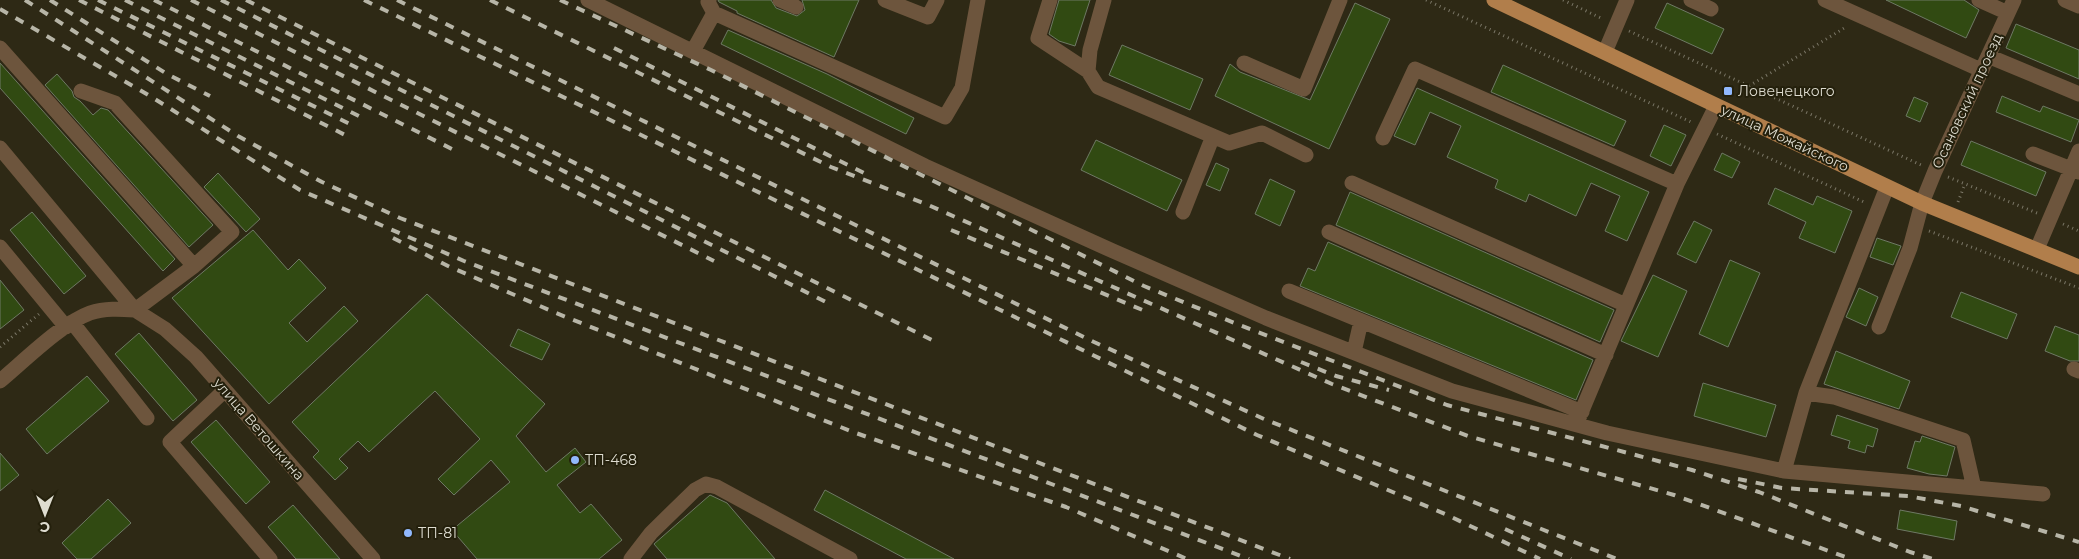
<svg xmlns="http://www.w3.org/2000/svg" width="2079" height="559" font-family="Montserrat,sans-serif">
  <rect width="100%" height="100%" fill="#2e2915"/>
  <path fill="#314a12" stroke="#6e7964" d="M718 0H771L776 8 797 16 805 10 802 0H859L834 57 737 13V11L719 2Z
    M1059 0H1090L1075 46 1059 41 1049 34Z
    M1886 0H1964L1979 10 1966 38Z
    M1355 3 1390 19 1329 149 1215 96 1230 64 1240 72 1310 100Z
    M1667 3 1724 29 1712 54 1655 28Z
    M2016 24 2079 50V79L2006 48Z
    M728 30 827 74 914 118 906 134 721 44Z
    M1122 45 1203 79 1190 110 1109 75Z
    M0 63 175 259 163 271 0 88Z
    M1503 65 1626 121 1614 146 1491 92Z
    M57 74 72 91 74 97 80 101 93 115 101 108 108 110 213 225 189 247 45 85Z
    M1417 88 1649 192 1627 241 1605 231 1620 196 1591 183 1576 216 1529 194 1526 202 1495 188 1498 180 1447 157 1461 126 1430 112 1415 145 1394 136Z
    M2002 96 2040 112 2043 106 2079 120 2071 142 1996 112Z
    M1914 97 1928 103 1920 122 1906 116Z
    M1664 125 1686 135 1671 166 1650 156Z
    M1096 140 1182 180 1167 211 1081 170Z
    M1971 141 2046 172 2036 196 1961 165Z
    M1722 153 1740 162 1732 178 1714 170Z
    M1216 163 1229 169 1220 191 1206 185Z
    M218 173 260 219 246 232 204 187Z
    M1270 179 1295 191 1280 226 1255 214Z
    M1775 188 1813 205 1817 196 1852 211 1835 253 1799 238 1806 222 1768 204Z
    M1350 192 1614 310 1600 342 1336 225Z
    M32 212 86 276 64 294 10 230Z
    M1694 221 1712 230 1696 263 1677 254Z
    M253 230 288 270 299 259 326 288 289 323 307 342 344 306 358 321 269 404 172 298Z
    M1877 238 1901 246 1893 265 1870 257Z
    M1328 242 1593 360 1576 400 1300 286 1308 268 1315 271Z
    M1730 260 1760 273 1728 347 1699 334Z
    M1653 275 1687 291 1658 357 1621 341Z
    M0 280 24 310 0 329Z
    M1859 288 1878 297 1866 326 1846 317Z
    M1961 292 2017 314 2007 339 1951 317Z
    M427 294 545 404 516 436 546 472 575 448 586 462 557 485 580 513 591 504 622 540 599 559H477L452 530 510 482 491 460 454 495 438 479 480 439 435 391 369 452 358 441 339 459 348 468 335 480 313 457 319 451 292 422Z
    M2055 326 2079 335V361H2070L2045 351Z
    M518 329 550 344 542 360 510 346Z
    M139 333 197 400 173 421 115 354Z
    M1836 351 1910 381 1899 409 1824 384Z
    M87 376 109 401 47 454 26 429Z
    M1703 383 1776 405 1766 437 1694 416Z
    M1837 415 1878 429 1873 447 1867 445 1865 453 1848 448 1850 441 1831 435Z
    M216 420 270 482 246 504 191 442Z
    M1922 436 1955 447 1947 476 1929 474 1907 468 1915 441 1920 442Z
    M0 453 19 475 0 491Z
    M825 490 954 559H906L814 510Z
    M710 495 727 503 775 559H667L654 544Z
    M108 499 131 523 91 559H77L62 543Z
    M293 505 340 559H296L268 527Z
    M1900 510 1957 521 1954 540 1897 529Z"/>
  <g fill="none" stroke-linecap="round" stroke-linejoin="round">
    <path stroke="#7b7767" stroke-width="3" stroke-dasharray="1 4" stroke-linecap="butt" d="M1426 0 1691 122
      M1563 0 1603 19
      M1629 31 1921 165
      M1749 86 1846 27
      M1717 134 1866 203
      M1948 177 2037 213
      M1958 202 1965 184
      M2063 224 2079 231
      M1929 231 2079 288
      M0 347 39 314"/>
    <path stroke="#6d553d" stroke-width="15" d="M588 0 925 166 1113 251 1266 318 1452 391 1607 433 1784 471 2043 494
      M709 0 708 2 714 13 945 117 962 88 978 0
      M780 0 796 7
      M885 0 928 17 937 0
      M1050 0 1038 38 1088 71
      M1104 0 1090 50 1088 71 1098 87 1229 143 1262 133 1306 155
      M1691 0 1711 9
      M1825 0 1981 70
      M1979 0 2008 13
      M2065 0 2079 6
      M0 48 194 266
      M693 51 714 13
      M1605 52 1627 0
      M1988 56 2079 94
      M1244 63 1304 89 1340 0
      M81 91 115 103 232 232 194 266 135 310
      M1383 138 1415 69 1677 184 1716 106
      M0 148 135 310 165 329 196 357 373 559
      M2033 154 2079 172
      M1352 183 1626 305
      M1183 212 1213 136
      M1329 232 1606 355
      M0 247 66 327
      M2037 249 2079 151
      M1289 291 1582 412
      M72 322 147 418
      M1879 327 1910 248 1922 203 1935 171 2014 0
      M1354 352 1361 321
      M2074 369 2079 371
      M0 381C23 362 62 323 90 313 105 308 120 309 135 310
      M225 390 170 442 270 559
      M1806 393 1834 397 1963 440 1974 488
      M1578 420 1677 184
      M1784 471 1806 393 1887 187
      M631 559 651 533 695 490 706 484 717 487 850 559"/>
    <path stroke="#b17e4b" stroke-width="15" d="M1494 0 1922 203 2079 267"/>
    <path stroke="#b7b5a7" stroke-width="4" stroke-dasharray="9 9" stroke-linecap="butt" d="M25 0 238 136 322 182 400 218 1290 559
      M50 0 167 74 210 96
      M79 0 351 138
      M98 0 356 127
      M125 0 361 117
      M154 0 456 151
      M191 0 714 261
      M221 0 830 304
      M246 0 932 340
      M364 0 1257 435 1445 514 1540 559
      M397 0 1094 342 1264 419 1617 559
      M490 0 831 167 926 204 1332 384 1468 436 1674 495 1851 559
      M560 0 711 70 1144 286 1237 324 1447 405 1692 470 1759 492 1910 552 1933 559
      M0 9 150 96 300 190 464 261 1249 559
      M614 48 870 176
      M951 230 1145 311
      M393 238 448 266 556 313 853 432 1066 507 1187 559
      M1301 362 1336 376 1389 390
      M1738 479 1782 488 1908 496 1961 506 2079 542
      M1505 529 1571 559"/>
  </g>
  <g fill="#91b8fd" stroke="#24200c" stroke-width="2">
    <rect x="1723" y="86" width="10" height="10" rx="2.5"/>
    <circle cx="575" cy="460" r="5"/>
    <circle cx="408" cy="533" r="5"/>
  </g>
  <g text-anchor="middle" stroke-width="4" stroke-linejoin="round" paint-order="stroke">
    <g font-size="14" fill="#dedcd0" stroke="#24200c" text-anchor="start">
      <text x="1738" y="96">Ловенецкого</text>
      <text x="585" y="465">ТП-468</text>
      <text x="418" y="538">ТП-81</text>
    </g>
    <g font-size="14" fill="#dedcd0" stroke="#24200c">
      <text transform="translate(1967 101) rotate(-65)" y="5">Осановский проезд</text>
      <text transform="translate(1785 138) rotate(25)" y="5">улица Можайского</text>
      <text transform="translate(259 429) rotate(49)" y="5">улица Ветошкина</text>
    </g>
  </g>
  <g transform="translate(45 514) rotate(180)" stroke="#24200c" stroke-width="4" paint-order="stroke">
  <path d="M0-4L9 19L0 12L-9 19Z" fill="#dedcd0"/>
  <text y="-8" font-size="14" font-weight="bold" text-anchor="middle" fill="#dedcd0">С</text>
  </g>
</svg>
